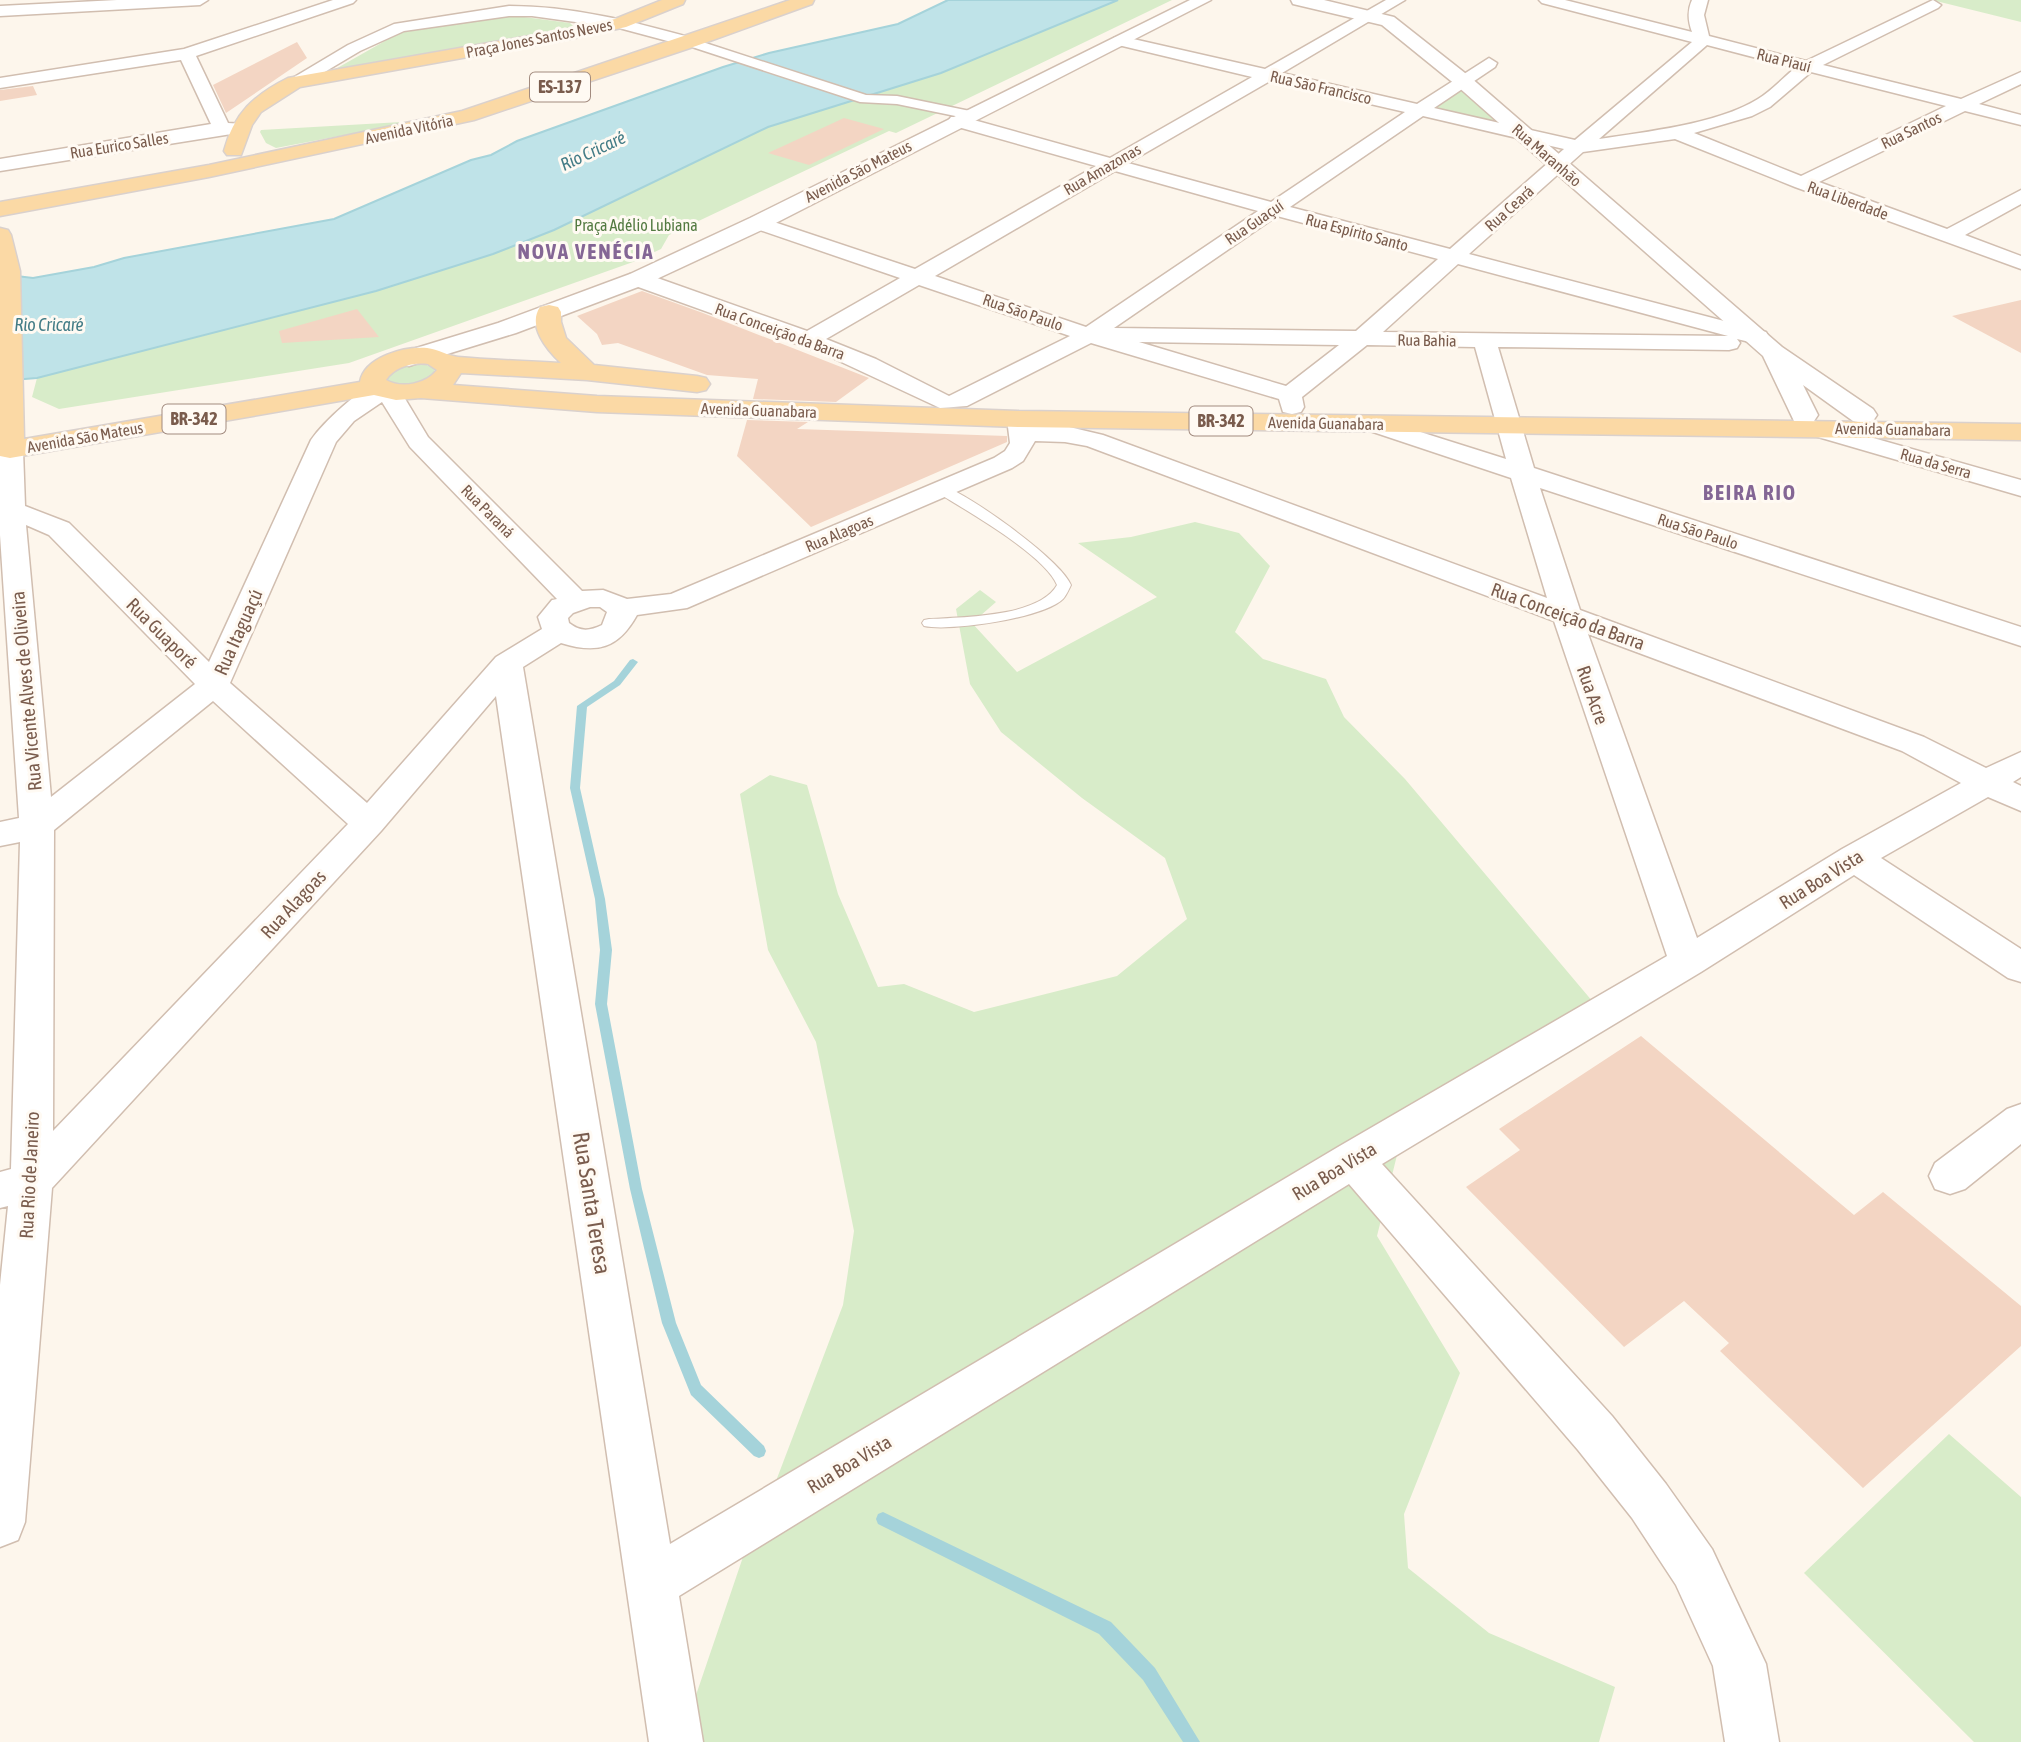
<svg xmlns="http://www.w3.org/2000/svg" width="2021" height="1742" font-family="'Asap Condensed',sans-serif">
  <rect width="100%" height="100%" fill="#fdf6ec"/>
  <path fill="#d8ecc9" d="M1118 0H1172L896 133 889 131 669 235 661 249 633 262 349 363 59 409 32 397 37 378 376 291 493 254 554 230 768 127 941 73Z
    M1932 0H2021V22Z
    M509 15 570 23 574 27 332 71 399 33Z
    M1461 89 1503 125 1433 107Z
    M419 121 276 148 266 143 260 132 261 130Z
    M420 363 433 367 436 374 413 387 386 383V375L403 365Z
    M1195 522 1239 533 1270 566 1235 632 1263 659 1326 679 1344 717 1405 779 1604 1015 1400 1143 1377 1236 1460 1373 1404 1514 1408 1568 1489 1633 1615 1687 1599 1742H680L743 1557 749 1552 843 1305 854 1231 816 1042 768 950 740 794 770 775 807 785 838 894 878 987 904 984 974 1012 1117 976 1187 919 1165 858 1082 798 1001 732 970 684 956 609 980 590 996 602 972 623 1017 672 1157 597 1078 543 1131 537Z
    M1949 1434 2021 1497V1742H1974L1804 1573Z"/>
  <path fill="#bfe3e8" stroke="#a5d3da" stroke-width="2" d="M948 0H1118L941 73 768 127 554 230 493 254 376 291 37 378 0 381V274L33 278 94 267 124 258 334 219 471 160 491 155 517 141 723 67 769 53 898 24Z"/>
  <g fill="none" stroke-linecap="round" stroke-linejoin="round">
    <path fill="#a5d3da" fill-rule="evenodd" d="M633 659 638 662 620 685 587 707 580 788 605 899 612 950 607 1004 642 1189 676 1323 701 1385 764 1446 766 1451 764 1456 759 1458 754 1456 691 1395 662 1323 630 1189 595 1004 600 950 595 899 570 788 577 706 614 681 630 660Z
      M883 1512 1111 1622 1155 1668 1200 1742H1183L1143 1680 1099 1634 878 1524 876 1519 878 1514Z"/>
  </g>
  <path fill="#f3d5c3" d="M297 42 307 58 226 113 213 85Z
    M33 86 37 95 0 101V90Z
    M844 118 884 129 809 165 768 153Z
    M642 291 703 313 869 378 836 402 753 399 758 379 707 375 618 343 602 345 597 334 577 316Z
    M2021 300V353L1952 316Z
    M357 309 379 337 282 343 279 331Z
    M747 420 808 422 797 429 1007 436V442L811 527 737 456Z
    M1641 1036 1854 1215 1883 1192 2021 1306V1346L1863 1488 1720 1351 1729 1343 1684 1301 1624 1347 1466 1187 1520 1150 1499 1129Z"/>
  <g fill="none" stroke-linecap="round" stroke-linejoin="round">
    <defs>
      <path id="service" d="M943 486C969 494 1061 560 1071 585 1069 589 1066 596 1063 599 1044 618 950 632 924 626L922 623 924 620 929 619C963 617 1039 617 1057 585 1045 555 967 511 938 493L936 490Z"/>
      <path id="pedestrian" d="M690 38 866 95 897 96 970 111 977 115 970 119 897 104 860 102 686 45 684 42Z"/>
      <path id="minor" d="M117 0H208L200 5 0 16V6Z
        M333 0H356L353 3 196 56 228 123 244 124 247 128 244 132 0 171V159L211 124 181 60 0 88V78L184 49Z
        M1386 0H1405L1282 73 1417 104 1489 58 1497 63 1495 67 1434 108 1575 140 1692 42 1542 3 1539 0H1565L1692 32C1688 21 1687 11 1692 0H1708L1704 15 1709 36 1806 61 1933 0 1941 5 1938 8 1823 65 1961 99 2021 72V84L1979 104 2021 115V125L1965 111 1819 182 1947 229 2021 190V204L1965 235 2021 256V269L1795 187 1675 139 1583 152 1469 254 1766 332 1769 337 1766 342 1758 344 1737 339 1740 343 1737 348 1729 350 1498 347 1534 468 2021 627V646L1540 488 1580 610 1924 737 1986 768 2021 752V777L2013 782 2021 786V811L1988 797 1881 858 2021 949V982L2008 978 1854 875 1701 972 1382 1164 1612 1416 1666 1484 1712 1549 1766 1664 1779 1742H1725L1713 1666 1676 1585 1632 1518 1578 1450 1349 1184 679 1596 703 1742H649L496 696 381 831 52 1188 25 1522 18 1540 0 1547V1285L8 1206 0 1208V1172L11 1169 20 842 0 846V822L19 818 0 535V444L10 442 19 445 23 450 25 506 69 523 209 662 311 440C322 424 362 385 381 383 387 383 392 386 398 387L428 437 582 591 603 590 627 599 671 594 994 458 1005 451 1010 443 1007 419 1010 414 1019 412 1028 414 1033 426H1065L1103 435 1547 598 1511 478 1367 430 1364 425 1367 420 1376 418 1506 459 1475 347 1367 345 1302 397 1304 407 1301 412 1292 414 1283 412 1279 399 1091 343 967 406 940 408 822 353 630 284 627 279 630 274H646L807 331 900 278 751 227 748 223 751 219H765L915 269 1096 166 951 125 948 121 951 117H963L1110 158 1252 77 1114 44 1112 41 1114 38 1120 36 1265 69ZM1707 45 1795 68C1783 78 1771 91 1758 99 1718 124 1645 132 1599 139ZM1811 72 1946 106 1801 176 1694 133 1752 116 1770 107ZM1270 81 1405 112 1271 202 1128 163ZM1423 116 1564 149 1450 249 1290 207ZM1115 171 1258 211 1086 327 935 276ZM1277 216 1438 259 1356 331 1114 328ZM1458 264 1728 336 1383 332ZM919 285 1070 336 949 396 876 359 826 339ZM1139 342 1339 345 1286 386ZM382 402 410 447 557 599 552 600 538 617 542 629 496 657 367 803 230 683 336 442 354 421ZM1035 441 1065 442 1087 446 1554 621 1667 956 1338 1147 670 1544 523 667 561 643C597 654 618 649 637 615L687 608 1012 468 1023 461ZM26 525 49 535 195 684 51 797ZM590 607H600L607 612 602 625C589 631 581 632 569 623L568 618 573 613ZM1588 634 1902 751 1961 783 1842 849 1697 938ZM213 701 348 824 53 1131 54 830Z
        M509 6C573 6 635 22 696 39L698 42 690 47 619 28 532 16H509L404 31 360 51 301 86H289L286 82 348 45 394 24Z
        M1810 420 2021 480V496L1801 432 1798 427 1801 422Z
        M2021 1104V1144L1965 1189 1950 1194 1935 1189 1929 1176 1935 1163 2007 1109Z"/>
      <path id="tertiary" d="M1190 0H1211L766 228 646 284 516 333 418 363 409 366 400 363 396 358 400 353 498 323 630 274 750 218Z
        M1291 0H1324L1394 17 1470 77 1782 347 1873 409 1877 415 1873 421 1863 423 1853 421 1803 385 1818 415 1814 421 1804 423 1794 421 1763 356 1456 85 1382 25 1293 4Z"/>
      <path id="primary" d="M662 0H685L683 4 626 27 575 38 300 87 261 112 252 125 241 155H227L224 151C234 113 254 95 288 78L575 28 615 19Z
        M790 0H814L812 4 696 46 474 120 209 177 0 216V202L209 165 462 111Z
        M0 228 8 230 11 235 20 271 24 439 360 382C364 357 405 346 427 348 438 349 448 356 458 357 492 360 527 361 561 363 547 350 527 326 540 307L549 305 558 307 561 312V322L566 338 594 365 697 376 706 378 710 384 706 390 697 392 587 380 461 373 453 385 597 396 1019 411 2021 424V440L1019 427 597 412 421 398 396 400 374 395 10 458 0 456ZM428 364 437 370C426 384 402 389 386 380 394 367 413 362 428 364Z"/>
    </defs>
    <use href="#service" stroke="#d1beb0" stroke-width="2"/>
    <use href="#pedestrian" stroke="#d1beb0" stroke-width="3"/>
    <use href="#minor" stroke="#d1beb0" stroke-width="3"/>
    <use href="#tertiary" stroke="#d1beb0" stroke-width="3"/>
    <use href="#primary" stroke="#dad1cd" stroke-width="3"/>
    <use href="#service" fill="#fff" fill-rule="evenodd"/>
    <use href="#pedestrian" fill="#fff" fill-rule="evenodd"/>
    <use href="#minor" fill="#fff" fill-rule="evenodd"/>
    <use href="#tertiary" fill="#fff" fill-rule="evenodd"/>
    <use href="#primary" fill="#fbd9a5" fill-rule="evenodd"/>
  </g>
  <g text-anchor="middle" stroke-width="6" stroke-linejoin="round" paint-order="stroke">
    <g font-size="16" fill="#7a5c4d" stroke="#fffaf3">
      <text transform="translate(539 38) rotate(-11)" y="6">Praça Jones Santos Neves</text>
      <text transform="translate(1784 60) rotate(14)" y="6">Rua Piauí</text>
      <text transform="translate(1321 87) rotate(13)" y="6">Rua São Francisco</text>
      <text transform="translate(409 129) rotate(-12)" y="6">Avenida Vitória</text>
      <text transform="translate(1911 130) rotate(-26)" y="6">Rua Santos</text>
      <text transform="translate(119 145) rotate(-9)" y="6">Rua Eurico Salles</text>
      <text transform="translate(1547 155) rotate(41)" y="6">Rua Maranhão</text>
      <text transform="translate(1102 169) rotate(-30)" y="6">Rua Amazonas</text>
      <text transform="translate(858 171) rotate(-27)" y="6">Avenida São Mateus</text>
      <text transform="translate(1848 200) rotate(20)" y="6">Rua Liberdade</text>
      <text transform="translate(1509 208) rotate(-42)" y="6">Rua Ceará</text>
      <text transform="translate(1254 222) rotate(-34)" y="6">Rua Guaçuí</text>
      <text transform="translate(1357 232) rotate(15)" y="6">Rua Espírito Santo</text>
      <text transform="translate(1023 312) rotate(19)" y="6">Rua São Paulo</text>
      <text transform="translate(780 331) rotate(20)" y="6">Rua Conceição da Barra</text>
      <text transform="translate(1427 340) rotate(1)" y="6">Rua Bahia</text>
      <text transform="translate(759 410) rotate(2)" y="6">Avenida Guanabara</text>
      <text transform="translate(1326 423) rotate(1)" y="6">Avenida Guanabara</text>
      <text transform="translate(1893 429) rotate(1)" y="6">Avenida Guanabara</text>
      <text transform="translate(85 437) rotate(-10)" y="6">Avenida São Mateus</text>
      <text transform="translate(1936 463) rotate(16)" y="6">Rua da Serra</text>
      <text transform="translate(488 511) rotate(45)" y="6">Rua Paraná</text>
      <text transform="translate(1698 531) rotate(18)" y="6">Rua São Paulo</text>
      <text transform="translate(839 533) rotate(-23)" y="6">Rua Alagoas</text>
    </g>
    <g font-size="16" fill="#537a41" stroke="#fffaf3">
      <text x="636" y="231">Praça Adélio Lubiana</text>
    </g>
    <g fill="#fffaf3" stroke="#a28b7f" stroke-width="2">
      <rect x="530" y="72.5" width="60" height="29" rx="5"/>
      <rect x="162.5" y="404.5" width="63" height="29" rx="5"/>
      <rect x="1189.5" y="406.5" width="63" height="29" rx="5"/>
    </g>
    <g font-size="18" font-weight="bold" fill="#7a5c4d">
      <text x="560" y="93">ES-137</text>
      <text x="194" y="425">BR-342</text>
      <text x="1221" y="427">BR-342</text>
    </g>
    <g font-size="18" font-style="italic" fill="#437c86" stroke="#fffaf3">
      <text transform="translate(593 151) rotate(-25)" y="6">Rio Cricaré</text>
      <text x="49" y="331">Rio Cricaré</text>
    </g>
    <g font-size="19" fill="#7a5c4d" stroke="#fffaf3">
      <text transform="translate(1568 616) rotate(20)" y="7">Rua Conceição da Barra</text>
      <text transform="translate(238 632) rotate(-66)" y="7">Rua Itaguaçú</text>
      <text transform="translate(162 633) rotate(45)" y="7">Rua Guaporé</text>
      <text transform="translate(26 691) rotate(-95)" y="7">Rua Vicente Alves de Oliveira</text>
      <text transform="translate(1593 695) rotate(71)" y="7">Rua Acre</text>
      <text transform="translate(1821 879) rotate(-32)" y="7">Rua Boa Vista</text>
      <text transform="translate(293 904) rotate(-47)" y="7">Rua Alagoas</text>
      <text transform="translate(1334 1171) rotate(-31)" y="7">Rua Boa Vista</text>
      <text transform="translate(29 1175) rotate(-87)" y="7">Rua Rio de Janeiro</text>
      <text transform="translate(849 1464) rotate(-31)" y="7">Rua Boa Vista</text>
    </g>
    <g font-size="21" font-weight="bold" letter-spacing="2" fill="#846695" stroke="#fffaf3">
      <text x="586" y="259">NOVA VENÉCIA</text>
      <text x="1750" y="500">BEIRA RIO</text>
    </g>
    <g font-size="23" fill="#7a5c4d" stroke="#fffaf3">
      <text transform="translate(592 1203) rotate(81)" y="8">Rua Santa Teresa</text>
    </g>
  </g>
</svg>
